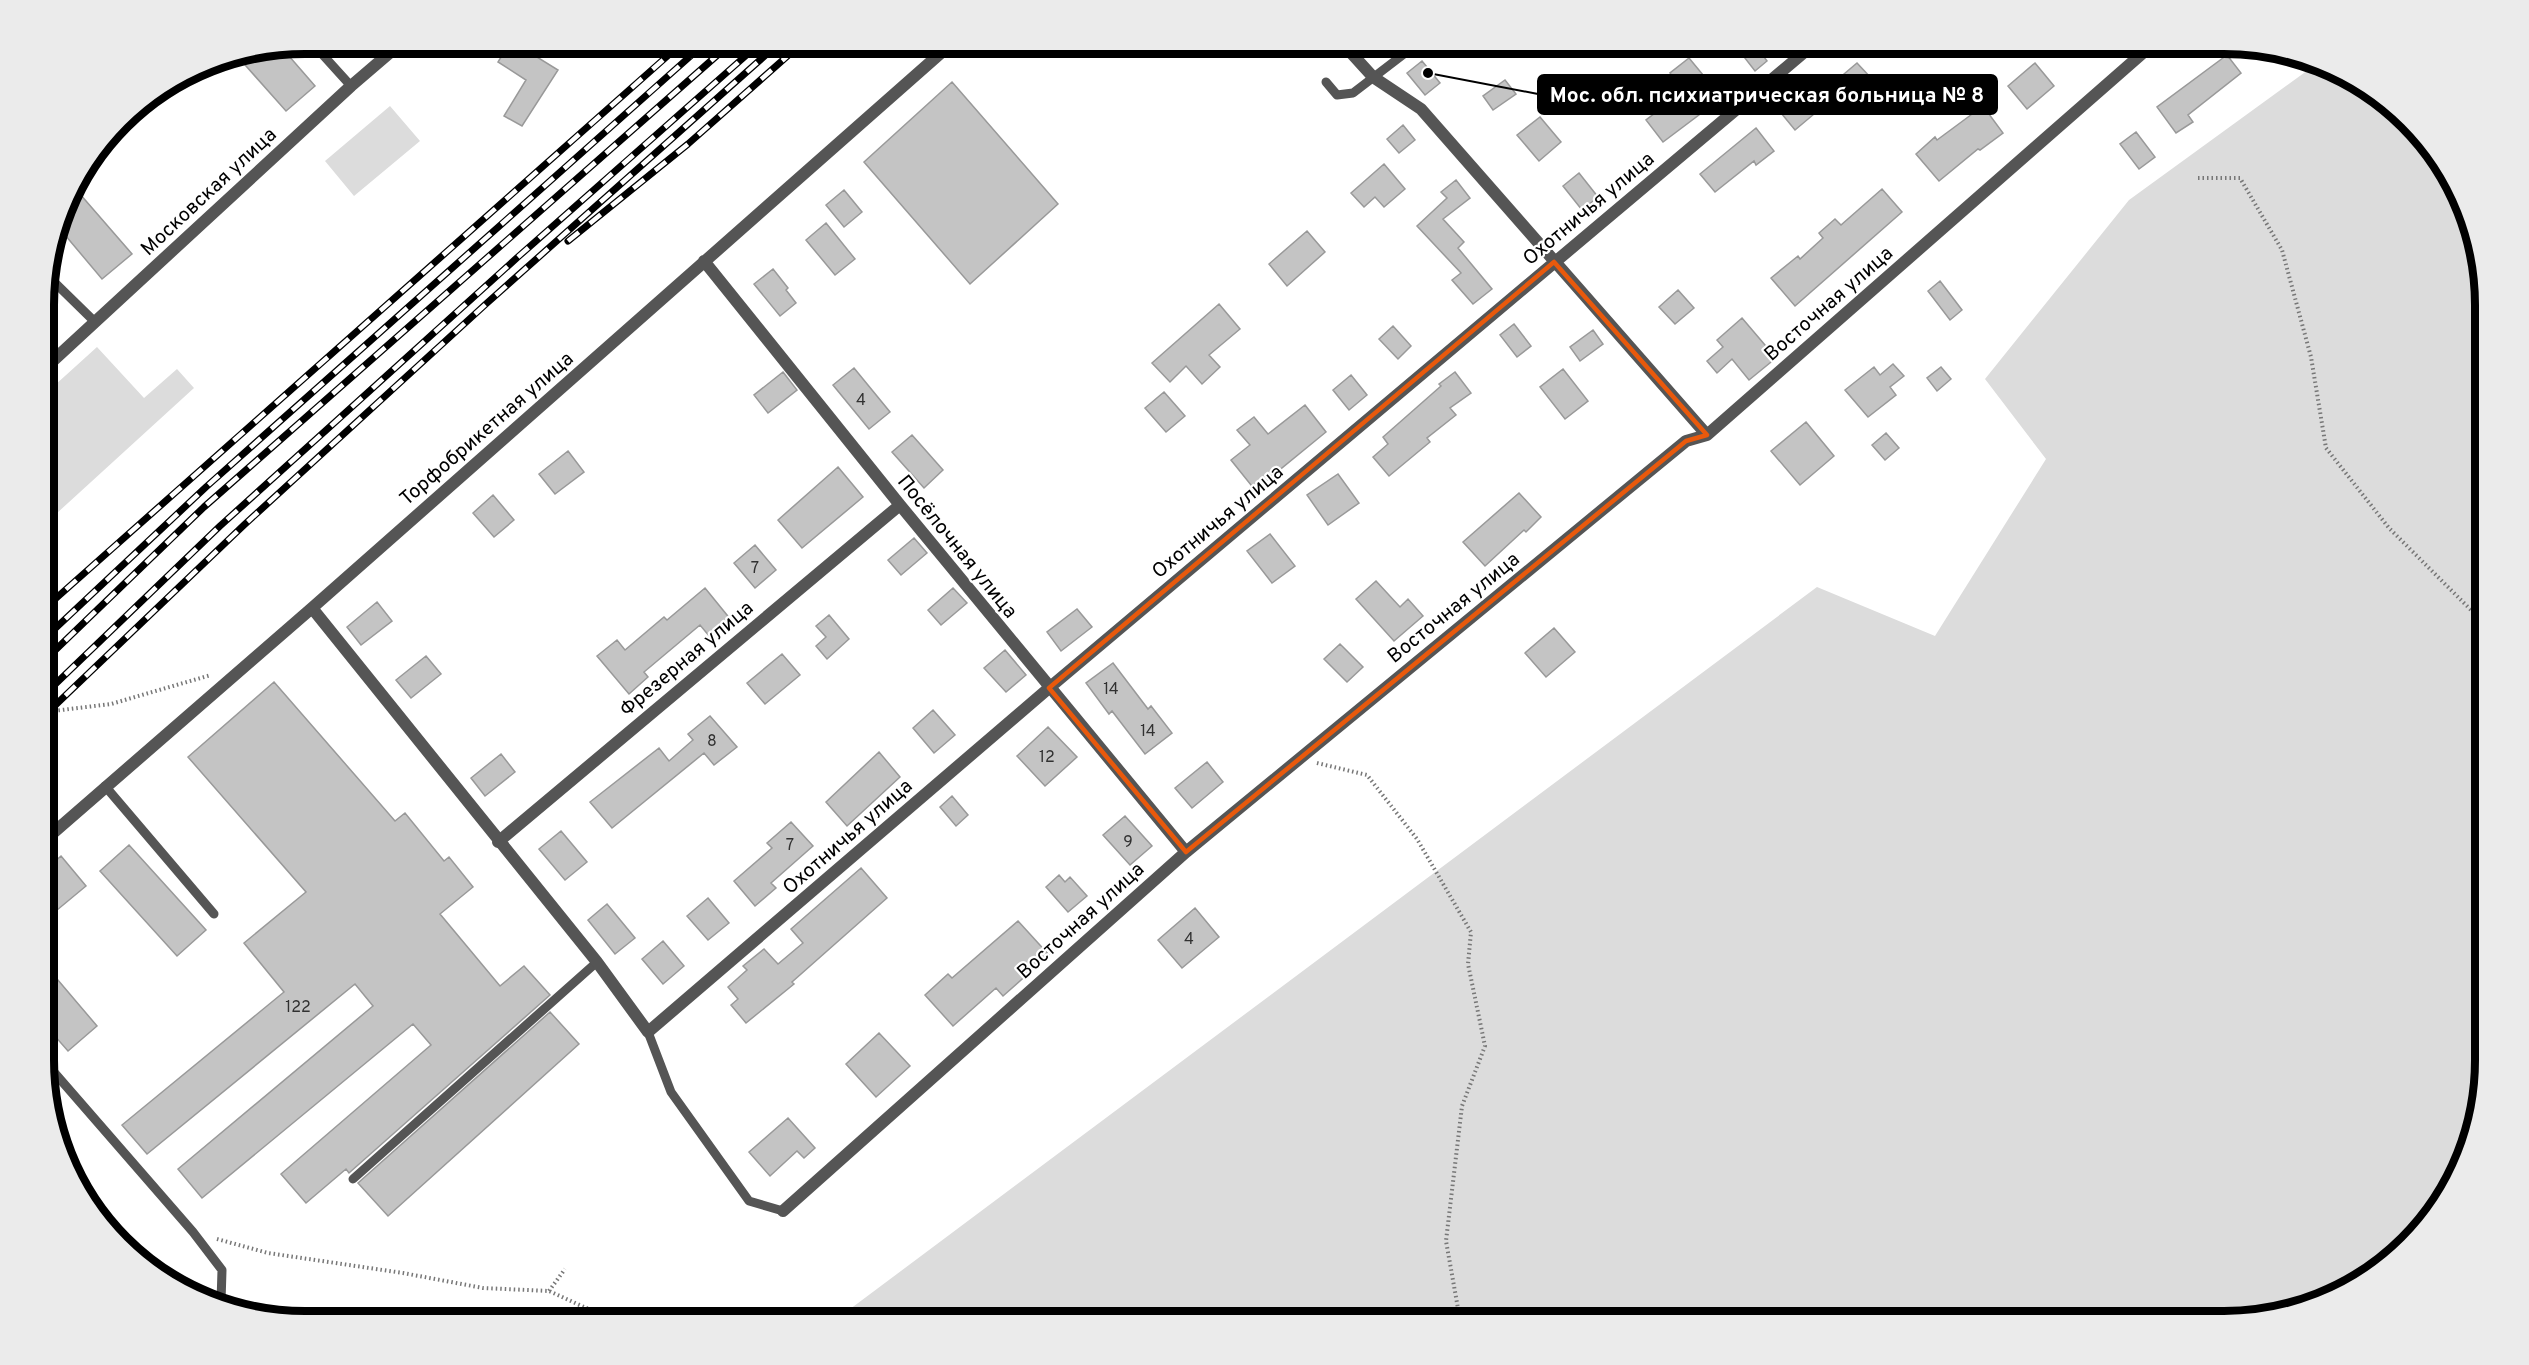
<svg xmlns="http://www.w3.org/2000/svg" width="2529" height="1365" font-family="Overpass,sans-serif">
  <rect width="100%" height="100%" fill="#fff"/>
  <path fill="#dcdcdc" d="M2315 65 2340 71 2396 108 2441 160 2483 272 2485 1060 2458 1176 2420 1233 2369 1278 2307 1308 2240 1321H834L1817 587 1935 636 2046 459 1985 379 2129 200Z
    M390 106 420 141 354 196 325 161Z
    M97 347 144 398 177 369 194 388 45 524 44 395Z"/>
  <path fill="#c4c4c4" stroke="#999" stroke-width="1.5" d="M509 44H516L558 70 522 126 504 116 526 80 498 62Z
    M1734 44H1780L1764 57 1767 61 1755 71Z
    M282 48 315 86 286 111 238 57Z
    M2227 55 2241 73 2188 115 2193 122 2176 133 2157 107Z
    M1689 58 1708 81 1715 76 1728 93 1663 142 1646 120 1684 91 1670 73Z
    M1422 61 1440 83 1425 95 1407 73Z
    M1857 63 1871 78 1858 89 1844 74Z
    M2035 63 2054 86 2027 109 2008 86Z
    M1505 80 1516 94 1493 110 1483 96Z
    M952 82 1058 204 970 284 864 162Z
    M1802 87 1820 109 1795 130 1777 108Z
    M1983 106 2003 133 1980 150 1978 149 1939 181 1916 154 1935 137 1937 140Z
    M1540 117 1561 142 1539 161 1517 135Z
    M1403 125 1415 140 1399 153 1387 139Z
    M1756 128 1774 151 1756 165 1754 161 1715 192 1700 174Z
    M2136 132 2155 157 2139 169 2120 144Z
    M1384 164 1405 189 1384 207 1375 197 1364 207 1351 193Z
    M1579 173 1598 197 1582 210 1563 186Z
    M1456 180 1470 198 1443 219 1464 242 1458 248 1492 289 1473 304 1452 280 1461 273 1417 226 1447 198 1441 192Z
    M73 186 132 254 102 279 60 229Z
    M1882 189 1902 212 1795 306 1771 278 1798 256 1800 259 1823 238 1819 233 1835 219 1841 225Z
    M844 190 862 212 844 227 826 205Z
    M826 223 855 259 835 275 806 240Z
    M1307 231 1325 252 1287 286 1269 264Z
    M773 269 788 288 786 290 796 303 780 316 754 284Z
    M1940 281 1962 310 1950 320 1928 291Z
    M1678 290 1694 308 1675 324 1659 307Z
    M1219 304 1240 329 1209 355 1220 367 1202 384 1186 366 1170 382 1152 363Z
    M1742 318 1776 358 1749 380 1732 359 1717 373 1707 361 1723 347 1717 340Z
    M1514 324 1531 346 1517 357 1500 335Z
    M1393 326 1411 346 1398 359 1379 339Z
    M1593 330 1603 344 1580 361 1570 347Z
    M1893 364 1904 376 1890 387 1896 395 1868 417 1845 390 1874 367 1880 375Z
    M1941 367 1951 379 1937 391 1927 378Z
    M854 368 890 412 869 429 833 385Z
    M1563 369 1588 401 1565 419 1540 387Z
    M783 372 797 390 768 413 754 395Z
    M1455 372 1471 393 1450 408 1456 415 1427 438 1430 442 1389 476 1373 457 1388 444 1383 437 1441 386 1439 384Z
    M1351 375 1367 395 1349 410 1333 390Z
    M1164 392 1185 416 1166 432 1145 408Z
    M1305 405 1326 432 1255 490 1231 460 1250 445 1237 430 1254 417 1268 434Z
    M1806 422 1834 456 1800 485 1771 451Z
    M1886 433 1899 448 1885 460 1872 445Z
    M912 435 943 470 924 488 892 452Z
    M568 451 584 472 555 494 539 474Z
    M838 467 863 497 802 548 778 520Z
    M1338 474 1359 503 1328 525 1307 495Z
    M1519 493 1541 517 1526 532 1524 530 1485 566 1463 542Z
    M493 495 514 520 494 537 473 513Z
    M1270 534 1295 566 1272 583 1247 551Z
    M914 538 927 553 901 575 888 560Z
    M755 545 776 570 755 588 734 563Z
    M1376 581 1400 607 1408 599 1423 616 1394 641 1356 599Z
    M705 588 731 620 710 637 700 625 644 672 648 677 629 694 597 656 617 640 625 650 664 617 667 620Z
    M953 588 967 603 941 625 928 610Z
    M377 602 392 621 361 645 347 627Z
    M1077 609 1092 627 1061 651 1047 632Z
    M829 615 849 639 827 659 816 646 826 637 816 626Z
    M1554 628 1575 652 1546 677 1525 653Z
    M1340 644 1363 667 1347 682 1324 659Z
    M1005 650 1026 675 1006 692 984 668Z
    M782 654 800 675 765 704 747 683Z
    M426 656 441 674 411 698 396 680Z
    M1113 663 1148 709 1151 706 1172 733 1145 754 1112 711 1109 714 1086 683Z
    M274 682 395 821 405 813 444 861 449 857 473 887 440 914 500 986 524 966 550 995 349 1173 346 1169 306 1203 281 1174 431 1045 413 1024 202 1198 178 1169 373 1006 355 984 147 1154 122 1125 284 992 244 943 306 892 188 757Z
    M933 710 955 735 934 753 913 728Z
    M710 716 737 747 714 765 704 753 612 828 590 802 659 748 669 761 693 740 688 734Z
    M1048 727 1077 757 1045 786 1017 756Z
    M879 752 900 777 847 826 826 802Z
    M501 754 515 772 485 796 471 778Z
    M1207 762 1223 782 1192 808 1175 788Z
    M952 796 968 815 956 826 940 807Z
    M1125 816 1152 846 1130 865 1103 835Z
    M791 822 813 846 771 883 776 888 755 906 734 881 772 848 767 843Z
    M561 831 587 862 565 880 539 849Z
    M129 845 206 930 177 956 100 871Z
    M61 856 86 886 45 920V870Z
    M861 868 887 898 792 982 794 984 746 1023 731 1005 738 999 728 987 747 970 743 966 764 949 778 964 803 943 791 929Z
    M1059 875 1065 882 1070 877 1087 896 1068 912 1046 887Z
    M708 898 729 923 708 940 687 916Z
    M607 904 635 938 615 954 588 920Z
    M1195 908 1219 937 1182 968 1158 940Z
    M1018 921 1049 955 1003 996 996 988 953 1026 925 995 948 974 952 978Z
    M663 941 684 966 663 984 642 959Z
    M46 966 97 1026 68 1051 46 1026Z
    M550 1012 579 1044 388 1216 358 1183Z
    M879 1033 910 1066 876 1097 846 1064Z
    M788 1118 815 1148 804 1158 797 1151 770 1176 749 1152Z"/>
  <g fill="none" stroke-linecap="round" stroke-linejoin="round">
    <path stroke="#777" stroke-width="4" stroke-dasharray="1.5 3" stroke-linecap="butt" d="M2198 178H2240L2282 250 2311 357 2326 448 2389 528 2484 623
      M45 712 111 704 211 675
      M1317 763 1367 775 1417 839 1471 932 1468 964 1485 1046 1462 1106 1446 1241 1459 1314 1458 1321
      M217 1239 268 1253 403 1273 483 1288 549 1291 586 1308 654 1321
      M549 1291 565 1269"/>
    <path stroke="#555" stroke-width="9" d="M313 44 351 86
      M1326 82 1337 95 1353 93 1417 44
      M47 275 95 322
      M105 786 214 914
      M648 1032 671 1092 749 1201 783 1211
      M46 1063 193 1232 222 1270 221 1302
      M353 1179 597 962"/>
    <path stroke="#555" stroke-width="12" d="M1343 44 1373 77 1421 109 1707 435
      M704 261 900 505 1186 852
      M44 369 351 86 400 44
      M312 608 597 962 648 1032 1049 688 1814 44
      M45 840 312 608 951 44
      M498 842 900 505
      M783 1211 1186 852 1686 441 1707 435 2153 44"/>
    <defs>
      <path id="rail" d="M568 241 688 144 801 44
        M45 608 681 44
        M45 638 206 487 704 44
        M45 660 204 507 730 44
        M45 694 220 526 519 256 759 44
        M45 715 244 525 487 303 778 44"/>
    </defs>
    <use href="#rail" stroke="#000" stroke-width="7"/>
    <use href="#rail" stroke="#fff" stroke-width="4.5" stroke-dasharray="14" stroke-linecap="butt"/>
  </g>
  <path fill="none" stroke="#e8590c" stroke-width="4.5" stroke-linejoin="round" d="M1554 262 1707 435 1686 441 1186 852 1049 688Z"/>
  <g text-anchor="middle" stroke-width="4.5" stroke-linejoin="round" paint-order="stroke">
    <g font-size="16" fill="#313131">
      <text x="861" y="405">4</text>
      <text x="755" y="573">7</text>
      <text x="1111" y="694">14</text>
      <text x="1148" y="736">14</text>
      <text x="712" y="746">8</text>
      <text x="1047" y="762">12</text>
      <text x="1128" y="847">9</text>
      <text x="790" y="850">7</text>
      <text x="1189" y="944">4</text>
      <text x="298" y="1012">122</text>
    </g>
    <g font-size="20" fill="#000" stroke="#fff">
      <text transform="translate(208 191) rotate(-43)" y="7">Московская улица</text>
      <text transform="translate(1588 208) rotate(-40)" y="7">Охотничья улица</text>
      <text transform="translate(1828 303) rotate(-41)" y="7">Восточная улица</text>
      <text transform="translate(486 428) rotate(-41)" y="7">Торфобрикетная улица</text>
      <text transform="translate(1217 521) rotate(-40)" y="7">Охотничья улица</text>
      <text transform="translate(958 546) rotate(51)" y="7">Посёлочная улица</text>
      <text transform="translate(1453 607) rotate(-39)" y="7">Восточная улица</text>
      <text transform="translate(686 658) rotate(-40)" y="7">Фрезерная улица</text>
      <text transform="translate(847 836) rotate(-41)" y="7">Охотничья улица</text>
      <text transform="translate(1080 920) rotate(-42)" y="7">Восточная улица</text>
    </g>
  </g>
  <path d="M0 0H2529V1365H0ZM305 54H2224A251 251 0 0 1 2475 305V1060A251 251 0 0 1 2224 1311H305A251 251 0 0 1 54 1060V305A251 251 0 0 1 305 54Z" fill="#ebebeb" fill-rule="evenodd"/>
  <path fill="none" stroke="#000" stroke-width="8" d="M305 54H2224A251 251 0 0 1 2475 305V1060A251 251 0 0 1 2224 1311H305A251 251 0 0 1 54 1060V305A251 251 0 0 1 305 54Z"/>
  <path fill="none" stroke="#000" stroke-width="2" d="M1428 73L1538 94"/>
  <circle fill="#000" stroke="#fff" stroke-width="2" cx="1428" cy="73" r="6"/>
  <rect fill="#000" stroke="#000" stroke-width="2" x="1538" y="75" width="459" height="39" rx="6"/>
  <g font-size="21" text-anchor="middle" font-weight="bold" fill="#fff">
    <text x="1767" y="102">Мос. обл. психиатрическая больница № 8</text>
  </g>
</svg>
